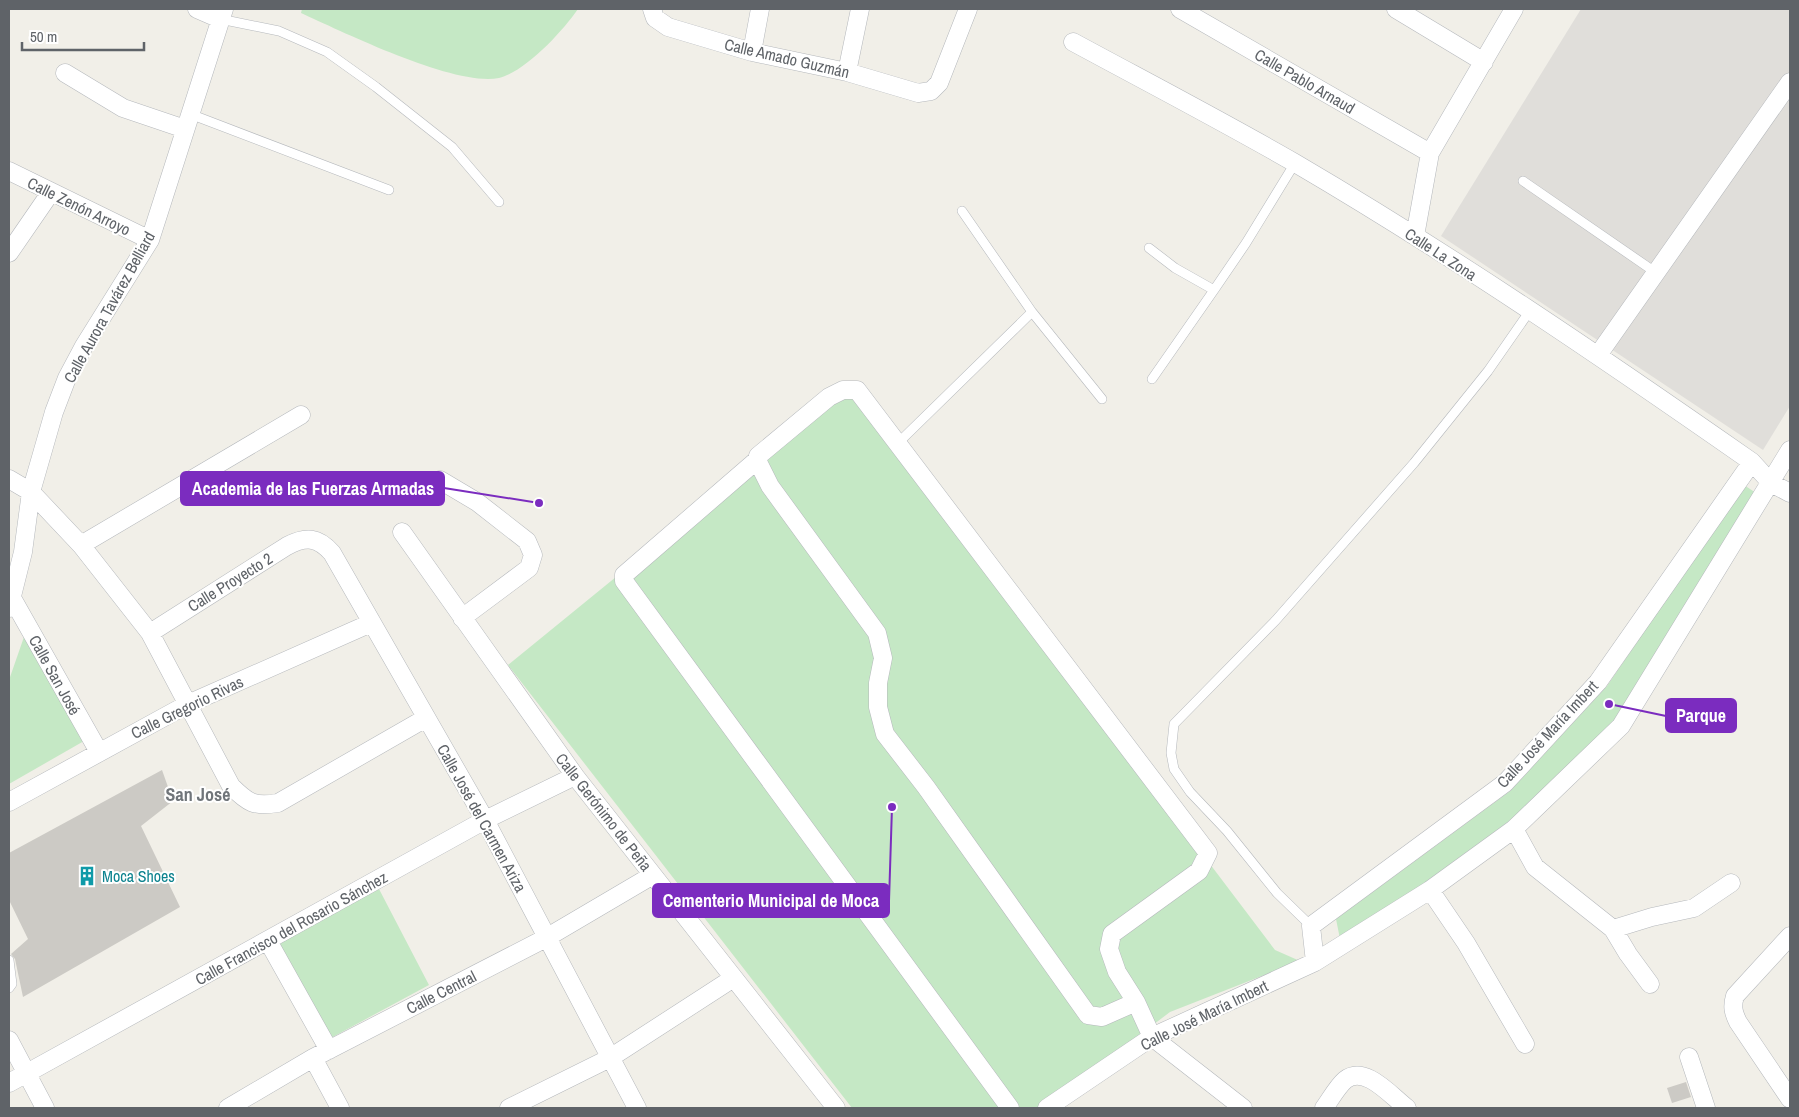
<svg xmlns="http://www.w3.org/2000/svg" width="1799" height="1117" font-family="'Archivo Narrow',sans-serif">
  <rect width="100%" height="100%" fill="#f1efe8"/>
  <path fill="#e0deda" d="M1581 9H1790V406L1763 450 1441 236Z"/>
  <path fill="#c5e8c5" d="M302 9H578C563 31 525 72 499 78 455 87 343 32 301 13Z
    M849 387 1275 950 1300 961 1170 1012 1043 1108H852L508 665Z
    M1744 485 1756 493 1617 722 1523 811 1341 944 1336 919 1510 791 1607 686Z
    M25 634 84 741 9 784V680Z
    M379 889 429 985 329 1039 274 944Z"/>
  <path fill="#cccac5" d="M162 770 173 801 141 826 180 907 23 997 15 959 11 954 28 939 9 900V853Z
    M1686 1082 1691 1097 1672 1103 1667 1088Z"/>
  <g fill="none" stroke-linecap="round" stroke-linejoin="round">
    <defs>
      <path id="lane" d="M220 19 279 31 327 52 376 87 452 147 499 202
        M190 114 389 190
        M1523 181 1655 272
        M1149 248 1175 268 1214 290 1246 243 1295 163
        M1032 312 1102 399
        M1152 379 1214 290
        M897 444 1032 312 962 211
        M1311 926 1277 893 1227 831 1190 792 1174 769 1171 753 1174 724 1276 620 1414 463 1488 371 1529 312
        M9 960 12 984 9 988"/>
      <path id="street" d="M197 9 220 19
        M652 9 655 18 668 27 752 52 847 72 918 93 931 91 939 83 968 9
        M1180 9 1430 153
        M1396 9 1484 62
        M1073 42C1147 82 1222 121 1295 163 1452 255 1603 358 1752 462L1771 483 1790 493
        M752 52 760 9
        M847 72 860 9
        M65 73 123 108 185 129
        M9 171 150 240
        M1415 236 1430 153 1514 9
        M9 253 51 192
        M1598 355 1790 82
        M757 460 624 575V581L1010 1108
        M9 479 31 492 81 545 150 633 231 786C248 803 254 807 278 803L426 718
        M440 480 477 502 527 541 533 555 529 568 462 618
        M402 532 575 776 836 1108
        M81 545 301 415
        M12 598 99 752
        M9 608 23 552 31 492 54 412 67 378 84 346 150 240 224 9
        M150 633 287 546C306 536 318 537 332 553L485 820 637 1108
        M9 802 188 704 371 623
        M1514 829 1535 867 1613 929 1628 954 1650 984
        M1430 890 1466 943 1525 1044
        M1613 929 1652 917 1694 908 1731 883
        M1790 936 1735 996C1732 1006 1733 1012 1738 1022L1790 1099
        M268 941 329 1050
        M1315 962 1311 926 1505 783 1598 682 1752 462
        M1136 1002 1102 1017 1088 1015 926 787 885 734 878 707V683L883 658 877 633 770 486 757 460 758 456 829 397 843 390H857L1208 853 1199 871 1112 934 1109 949 1117 972 1136 1002 1152 1037 1243 1108
        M9 1040 45 1108
        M1689 1057 1706 1108
        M313 1058 340 1108
        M9 1083 485 820 575 776
        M228 1108 313 1058 546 938 653 875
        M509 1108 610 1058 732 979
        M1047 1108 1152 1037 1315 962 1430 890 1514 829 1621 726 1790 450
        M1324 1108C1330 1100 1337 1087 1345 1080 1365 1064 1391 1096 1407 1108"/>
    </defs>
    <use href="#lane" stroke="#b5b8bc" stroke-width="10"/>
    <use href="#street" stroke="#b5b8bc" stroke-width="19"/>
    <use href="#lane" stroke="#fff" stroke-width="9"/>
    <use href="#street" stroke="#fff" stroke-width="18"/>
  </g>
  <defs>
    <symbol id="building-bare" viewBox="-9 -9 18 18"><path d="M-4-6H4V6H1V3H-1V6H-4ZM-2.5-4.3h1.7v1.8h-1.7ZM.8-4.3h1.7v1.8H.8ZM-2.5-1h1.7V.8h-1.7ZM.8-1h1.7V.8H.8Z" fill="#0f9aa8" stroke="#fff" stroke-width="2.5" paint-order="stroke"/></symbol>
  </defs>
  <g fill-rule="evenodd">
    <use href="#building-bare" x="73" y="862" width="28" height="28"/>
  </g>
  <g text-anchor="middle" stroke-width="4" stroke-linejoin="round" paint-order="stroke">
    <g font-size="16" fill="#5f6368" stroke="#fff">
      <text transform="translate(787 58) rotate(13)" y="6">Calle Amado Guzmán</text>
      <text transform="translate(1305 81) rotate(30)" y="6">Calle Pablo Arnaud</text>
      <text transform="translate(79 206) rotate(26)" y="6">Calle Zenón Arroyo</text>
      <text transform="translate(1441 254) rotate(33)" y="6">Calle La Zona</text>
      <text transform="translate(109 307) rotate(-61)" y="6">Calle Aurora Tavárez Belliard</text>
      <text transform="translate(230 582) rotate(-32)" y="6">Calle Proyecto 2</text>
      <text transform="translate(55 675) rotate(61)" y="6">Calle San José</text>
      <text transform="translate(187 707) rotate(-26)" y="6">Calle Gregorio Rivas</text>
      <text transform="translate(1547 734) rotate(-47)" y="6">Calle José María Imbert</text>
      <text transform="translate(604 812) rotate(52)" y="6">Calle Gerónimo de Peña</text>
      <text transform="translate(482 818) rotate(61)" y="6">Calle José del Carmen Ariza</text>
      <text transform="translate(291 928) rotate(-29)" y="6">Calle Francisco del Rosario Sánchez</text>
      <text transform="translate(441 992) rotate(-27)" y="6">Calle Central</text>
      <text transform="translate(1204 1015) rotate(-26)" y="6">Calle José María Imbert</text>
    </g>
    <g font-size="16" fill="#0d838f" stroke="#fff" text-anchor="start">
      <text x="102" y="882">Moca Shoes</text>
    </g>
    <g font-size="18" font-weight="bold" fill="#70757a" stroke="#fff">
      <text x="198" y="801">San José</text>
    </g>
  </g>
  <path fill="none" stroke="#7b2cbf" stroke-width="2" d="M539 503L444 488M1609 704L1666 716M892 807L889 901"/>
  <g fill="#7b2cbf" stroke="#fff" stroke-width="2">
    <circle cx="539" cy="503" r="5"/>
    <circle cx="1609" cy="704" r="5"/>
    <circle cx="892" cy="807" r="5"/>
  </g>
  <g fill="#7b2cbf" stroke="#7b2cbf" stroke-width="2">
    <rect x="181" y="472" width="263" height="33" rx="5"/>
    <rect x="1666" y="699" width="70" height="33" rx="5"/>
    <rect x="653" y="884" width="236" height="33" rx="5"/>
  </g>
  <g font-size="18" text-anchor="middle" font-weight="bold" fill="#fff">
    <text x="313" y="495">Academia de las Fuerzas Armadas</text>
    <text x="1701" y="722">Parque</text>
    <text x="771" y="907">Cementerio Municipal de Moca</text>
  </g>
  <rect width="1799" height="1117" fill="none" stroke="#5f6368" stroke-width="20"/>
  <path d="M22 42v8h122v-8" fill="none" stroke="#5f6368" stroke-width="2.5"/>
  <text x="30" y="42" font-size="15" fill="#5f6368" stroke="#ffffff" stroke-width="4" paint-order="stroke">50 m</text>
</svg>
